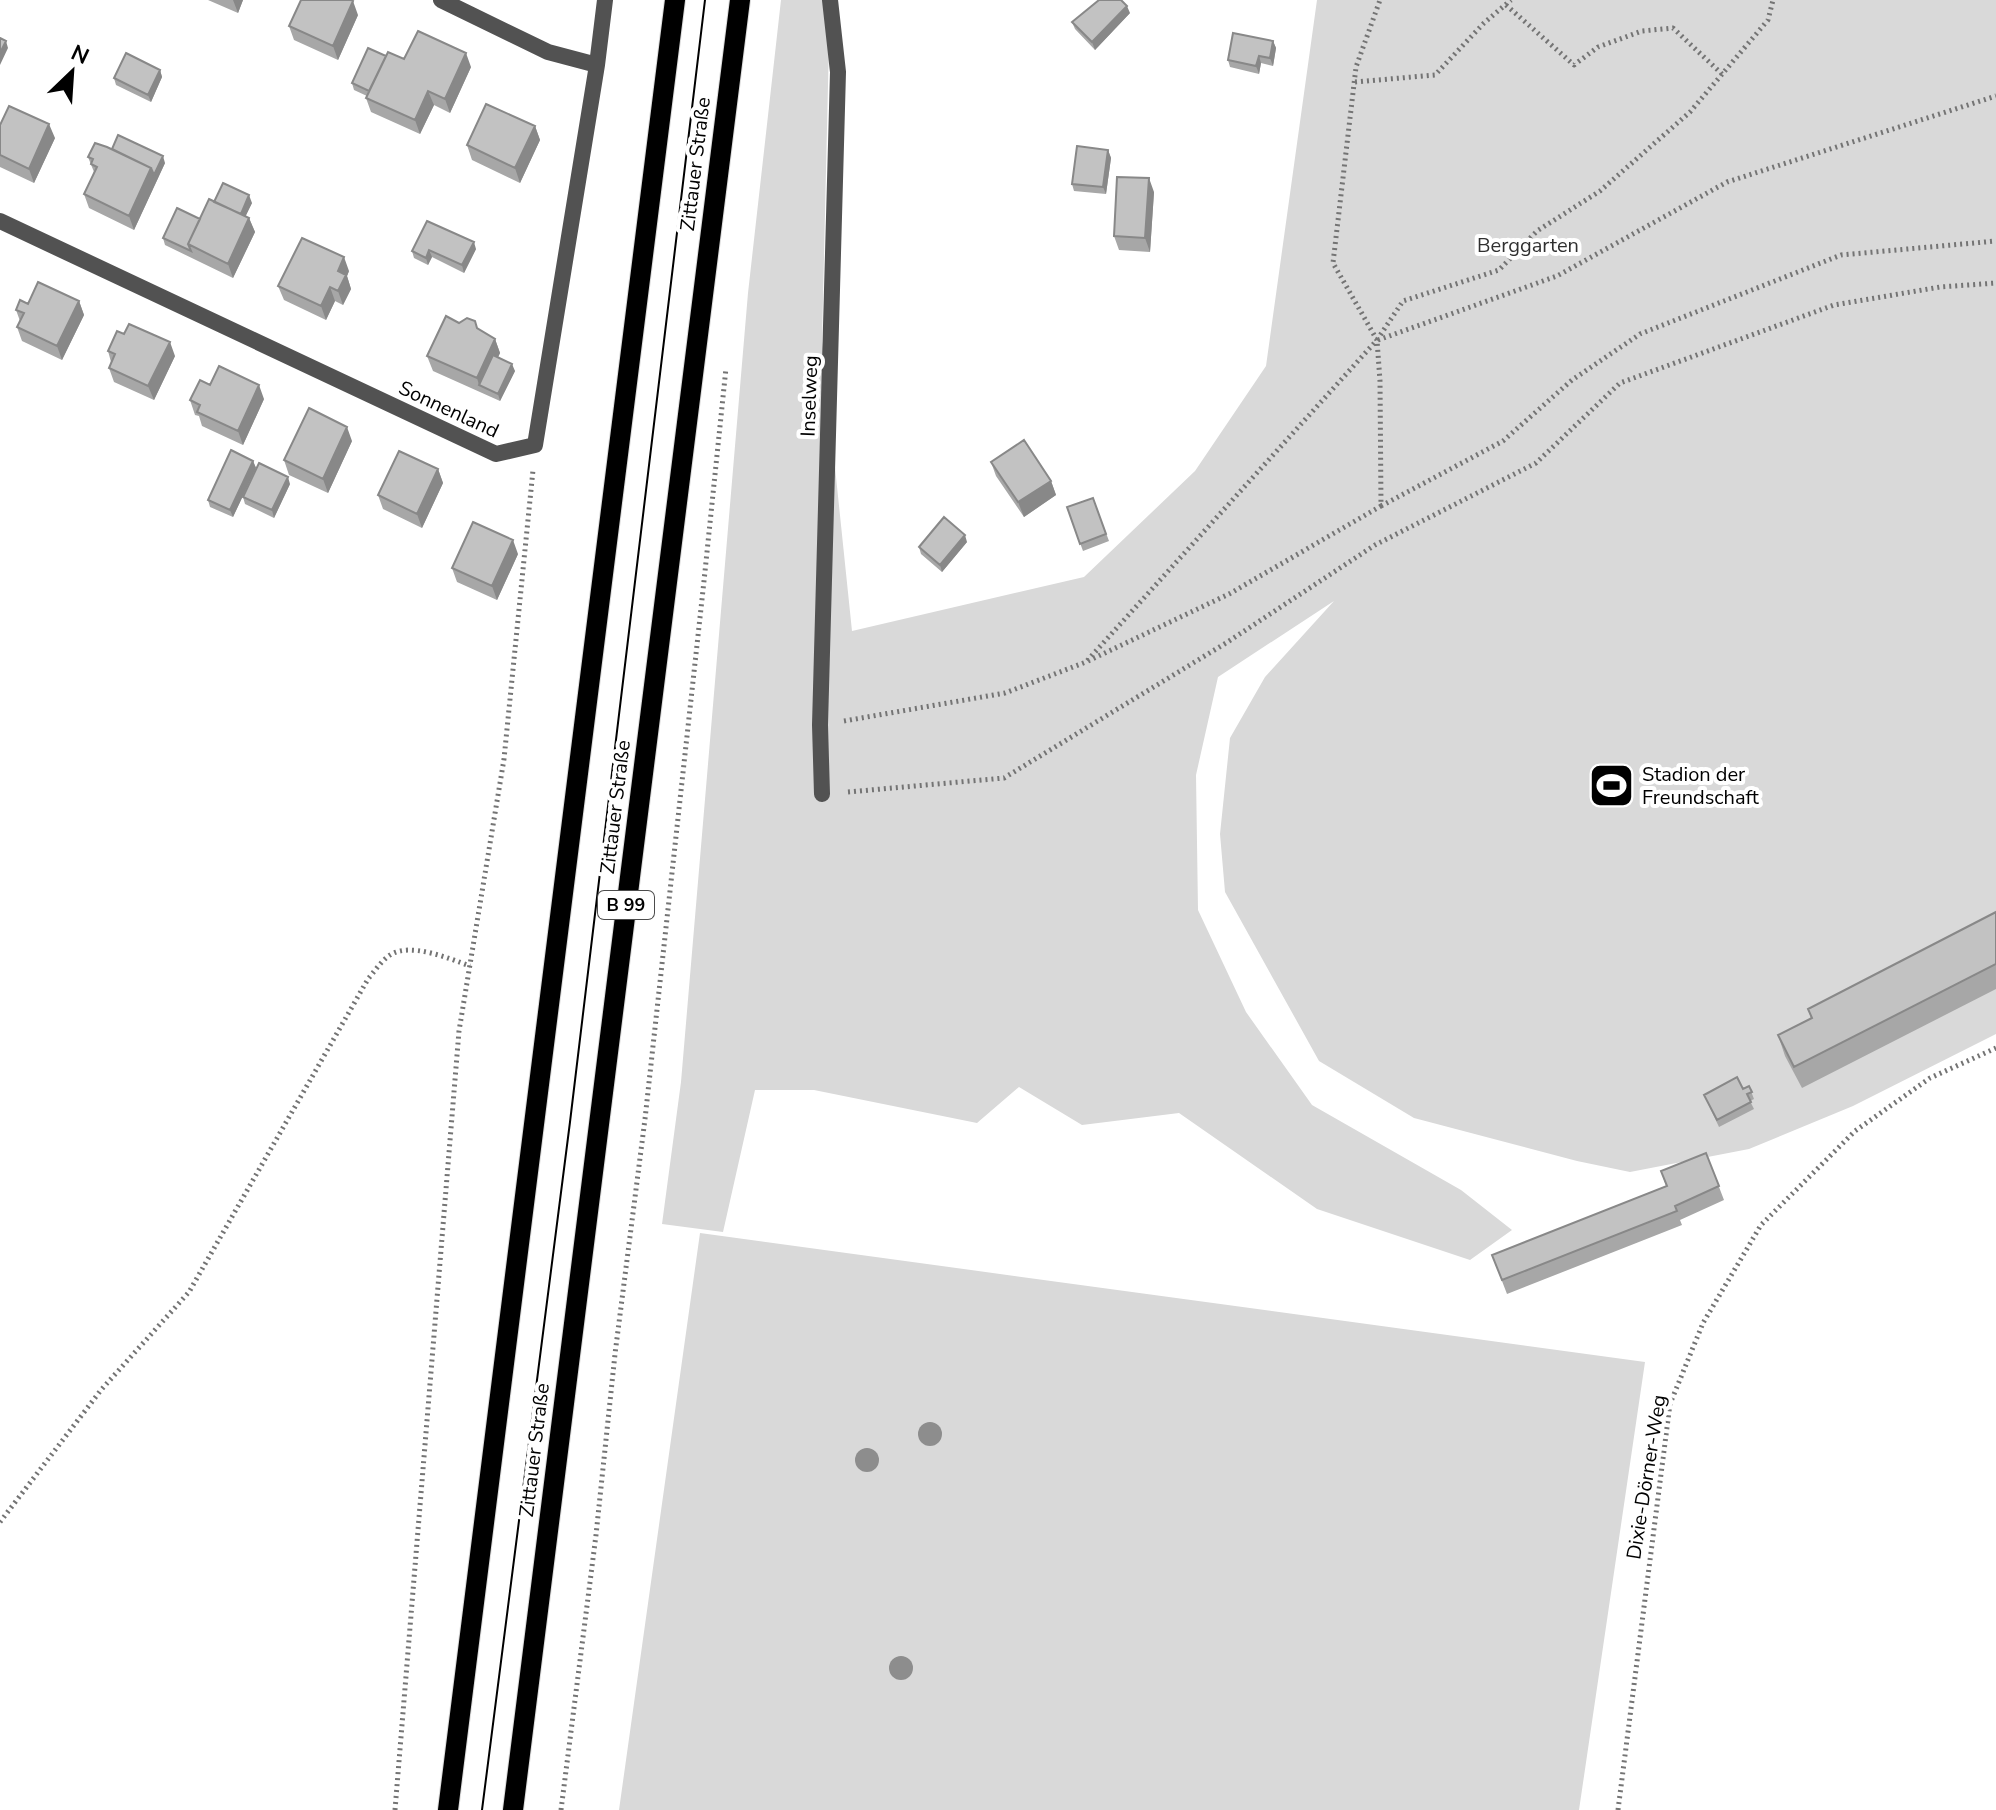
<svg xmlns="http://www.w3.org/2000/svg" width="1996" height="1810" font-family="'Nunito Sans',sans-serif">
  <rect width="100%" height="100%" fill="#fff"/>
  <path fill="#d9d9d9" d="M781 0H830L822 342 852 631 1084 577 1195 471 1266 366 1317 0H1996V1034L1853 1106 1749 1149 1630 1172 1577 1161 1414 1118 1319 1061 1225 892 1220 834 1230 738 1265 677 1334 601 1218 677 1196 775 1198 910 1246 1012 1312 1105 1461 1190 1512 1230 1470 1260 1317 1209 1179 1113 1082 1125 1019 1087 977 1123 814 1090H755L723 1232 662 1224 681 1082 748 293Z
    M700 1233 1645 1362 1579 1810H619Z"/>
  <g fill="none" stroke-linecap="round" stroke-linejoin="round">
    <defs>
      <path id="primary" d="M448 1810 675 0
        M513 1810 740 0"/>
    </defs>
    <use href="#primary" stroke="#dbdbdb" stroke-width="22"/>
    <path stroke="#747474" stroke-width="5" stroke-dasharray="2 4" stroke-linecap="butt" d="M1506 5 1574 65 1598 47 1642 31 1673 28 1722 74
      M1355 82 1435 75 1484 23 1511 0
      M1378 340 1557 276 1727 182 1996 96
      M1381 506 1503 441 1572 380 1640 334 1841 255 1996 241
      M1088 661 1229 594 1381 506 1380 381 1377 340 1403 301 1499 270 1537 231 1600 191 1690 112 1768 20 1773 0
      M844 721 1005 693 1086 662 1377 340 1333 263 1356 67 1380 0
      M848 792 1004 778 1226 643 1375 545 1536 463 1620 383 1834 305 1940 287 1996 283
      M0 1522 101 1390 189 1292 368 979C374 972 381 961 390 955 410 942 448 958 470 966
      M395 1810 459 1031 504 759 533 470
      M561 1810 596 1535 615 1354 645 1119 704 581 726 368
      M1618 1810 1670 1404 1703 1323 1761 1225 1855 1131 1930 1078 1996 1048"/>
    <path stroke="#525252" stroke-width="16" d="M822 794 820 725 838 72 830 0"/>
    <path stroke="#525252" stroke-width="16" d="M441 0 548 52 597 65
      M0 221 496 454 535 445 597 65 605 0"/>
    <use href="#primary" stroke="#000" stroke-width="20"/>
    <path stroke="#000" stroke-width="2" d="M482 1810 570 1122 705 0"/>
  </g>
  <g fill="#8d8d8d">
    <circle cx="930" cy="1434" r="12"/>
    <circle cx="867" cy="1460" r="12"/>
    <circle cx="901" cy="1668" r="12"/>
  </g>
  <path fill="#a7a7a7" d="M208 0H243L238 13Z
    M1130 13 1095 50 1075 29 1072 22Z
    M358 15 338 60 294 40 289 26Z
    M1273 41 1276 48 1273 66 1261 63 1259 74 1230 67 1228 60Z
    M386 56 404 59 471 67 450 113 434 105 420 134 371 112 366 98 367 96 354 90 352 83Z
    M160 70 162 77 151 102 116 85 114 78Z
    M0 125 55 138 34 183 0 167Z
    M535 126 540 140 520 183 472 160 467 145Z
    M1108 150 1111 158 1106 194 1074 191 1072 184Z
    M88 157 165 163 134 230 89 208 84 194 94 172Z
    M1154 192 1150 252 1119 250 1114 236Z
    M214 202 252 203 245 216 249 218 255 232 233 278 165 245 163 238 200 219Z
    M476 249 464 273 432 257 428 265 414 258 412 251Z
    M349 271 347 276 351 289 343 305 335 301 326 320 284 300 278 286Z
    M79 301 84 315 62 360 22 341 17 327 20 321 16 310 28 304Z
    M459 323 478 329 495 339 500 353 498 357 515 371 500 401 433 371 427 356Z
    M108 351 175 356 154 400 114 382 109 368 111 362Z
    M210 385 264 399 243 445 202 426 199 416 195 415 190 400Z
    M352 441 328 493 289 475 284 460Z
    M253 461 256 468 233 517 210 507 208 500Z
    M991 462 1051 481 1056 495 1024 517 996 476Z
    M438 469 443 483 422 528 383 509 378 495Z
    M290 484 274 518 245 504 243 497Z
    M1093 498 1109 541 1083 551 1067 507Z
    M967 542 942 572 921 554 919 547Z
    M518 554 497 600 457 582 452 568Z
    M1996 912V989L1802 1088 1785 1056 1778 1035 1811 1018 1808 1009Z
    M1749 1086 1754 1099 1750 1101 1754 1109 1719 1127 1704 1095 1743 1089Z
    M1706 1153 1724 1200 1680 1220 1682 1225 1507 1294 1492 1255 1666 1186 1661 1171Z"/>
  <path fill="#888" d="M233 0H243L238 13Z
    M353 1 358 15 338 60 333 46Z
    M1127 6 1130 13 1095 50 1092 42Z
    M6 41 8 48 0 65V53Z
    M1273 41 1276 48 1273 66 1270 58Z
    M466 53 471 67 450 113 445 99Z
    M1259 56 1261 63 1259 74 1256 66Z
    M160 70 162 77 151 102 148 95Z
    M428 91 434 105 420 134 415 120Z
    M49 124 55 138 34 183 29 169Z
    M535 126 540 140 520 183 515 168Z
    M1108 150 1111 158 1106 194 1103 187Z
    M163 156 165 163 134 230 129 216 151 168Z
    M1149 178 1154 192 1150 252 1145 238Z
    M249 195 252 203 241 226 238 219Z
    M249 218 255 232 233 278 228 264Z
    M474 242 476 249 464 273 462 265Z
    M429 250 432 257 428 265 426 258Z
    M344 257 349 271 347 276 351 289 343 305 338 291V271Z
    M330 287 335 301 326 320 321 306Z
    M79 301 84 315 62 360 57 346Z
    M495 339 500 353 484 387 479 385 477 378Z
    M170 342 175 356 154 400 148 386Z
    M512 364 515 371 500 401 498 394Z
    M259 385 264 399 243 445 238 431Z
    M347 427 352 441 328 493 323 479Z
    M253 461 256 468 233 517 230 510Z
    M438 469 443 483 422 528 417 514Z
    M288 477 290 484 274 518 272 510Z
    M1051 481 1056 495 1024 517 1018 502Z
    M965 535 967 542 942 572 940 565Z
    M513 540 518 554 497 600 492 586Z"/>
  <path fill="#c2c2c2" stroke="#888" stroke-width="2" d="M301 0H351L353 1 333 46 289 26Z
    M1099 0H1121L1127 6 1092 42 1072 22Z
    M418 31 466 53 445 99 428 91 415 120 366 98 388 52 404 59Z
    M1233 33 1273 41 1270 58 1259 56 1256 66 1228 60Z
    M0 38 6 41 0 53Z
    M368 48 386 56 369 91 352 83Z
    M126 53 160 70 148 95 114 78Z
    M486 104 535 126 515 168 467 145Z
    M9 106 49 124 29 169 0 155V125Z
    M118 135 163 156 154 175 151 168 112 149Z
    M95 143 107 147 151 168 129 216 84 194 97 167 91 164 93 159 88 157Z
    M1077 146 1108 150 1103 187 1072 184Z
    M1117 177 1149 178 1145 238 1114 236Z
    M223 183 249 195 241 214 214 202Z
    M209 199 249 218 228 264 188 244Z
    M177 208 200 219 188 244 191 251 163 238Z
    M427 221 474 242 462 265 429 250 426 258 412 251Z
    M302 238 344 257 338 271 346 275 338 291 330 287 321 306 278 286Z
    M38 282 79 301 57 346 17 327 24 313 16 310 20 300 28 304Z
    M446 316 459 323 467 318 475 321 477 328 495 339 477 378 427 356Z
    M129 324 170 342 148 386 109 368 115 354 108 351 117 331 124 334Z
    M493 355 512 364 498 394 479 385Z
    M219 366 259 385 238 431 197 412 200 405 190 400 200 380 210 385Z
    M309 408 347 427 323 479 284 460Z
    M1024 440 1051 481 1018 502 991 462Z
    M231 450 253 461 230 510 208 500Z
    M399 451 438 469 417 514 378 495Z
    M259 463 288 477 272 510 243 497Z
    M1093 498 1106 534 1080 544 1067 507Z
    M944 517 965 535 940 565 919 547Z
    M473 522 513 540 492 586 452 568Z
    M1996 912V964L1794 1067 1778 1035 1812 1018 1808 1009Z
    M1737 1077 1743 1089 1749 1086 1752 1092 1747 1094 1751 1102 1717 1120 1704 1095Z
    M1706 1153 1719 1186 1675 1206 1677 1211 1502 1280 1492 1255 1667 1186 1661 1171Z"/>
  <defs>
    <symbol id="stadium-square" viewBox="-11 -11 22 22"><rect x="-9" y="-9" width="18" height="18" rx="4" fill="#000" stroke="#fff"/><path d="M0-5a6.5 5 0 1 0 0 10a6.5 5 0 1 0 0-10ZM-3.5-1.8h7v3.6h-7Z" fill="#fff"/></symbol>
  </defs>
  <g fill-rule="evenodd">
    <use href="#stadium-square" x="1586" y="760" width="51" height="51"/>
  </g>
  <g text-anchor="middle" stroke-width="8" stroke-linejoin="round" paint-order="stroke">
    <rect fill="#fff" stroke="#4c4c4c" stroke-width="2" x="598" y="891" width="56" height="28" rx="6"/>
    <g font-size="18" font-weight="bold" fill="#000">
      <text x="626" y="911">B 99</text>
    </g>
    <g font-size="20" fill="#000" stroke="#fff">
      <text transform="translate(695 164) rotate(-83)" y="7">Zittauer Straße</text>
      <text transform="translate(809 396) rotate(-88)" y="7">Inselweg</text>
      <text transform="translate(449 409) rotate(25)" y="7">Sonnenland</text>
      <text transform="translate(615 807) rotate(-83)" y="7">Zittauer Straße</text>
      <text transform="translate(534 1450) rotate(-83)" y="7">Zittauer Straße</text>
      <text transform="translate(1646 1477) rotate(-81)" y="7">Dixie-Dörner-Weg</text>
    </g>
    <g font-size="20" fill="#303030" stroke="#fff">
      <text x="1528" y="252">Berggarten</text>
    </g>
    <g font-size="20" fill="#000" stroke="#fff" text-anchor="start">
      <text x="1642" y="781">Stadion der<tspan x="1642" dy="23">Freundschaft</tspan></text>
    </g>
  </g>
  <g transform="translate(72 72) rotate(25)" stroke="#ffffff" stroke-width="6" paint-order="stroke">
  <path d="M0-6L14 30L0 20L-14 30Z" fill="#000000"/>
  <text y="-12" font-size="22" font-weight="bold" text-anchor="middle" fill="#000000">N</text>
  </g>
</svg>
